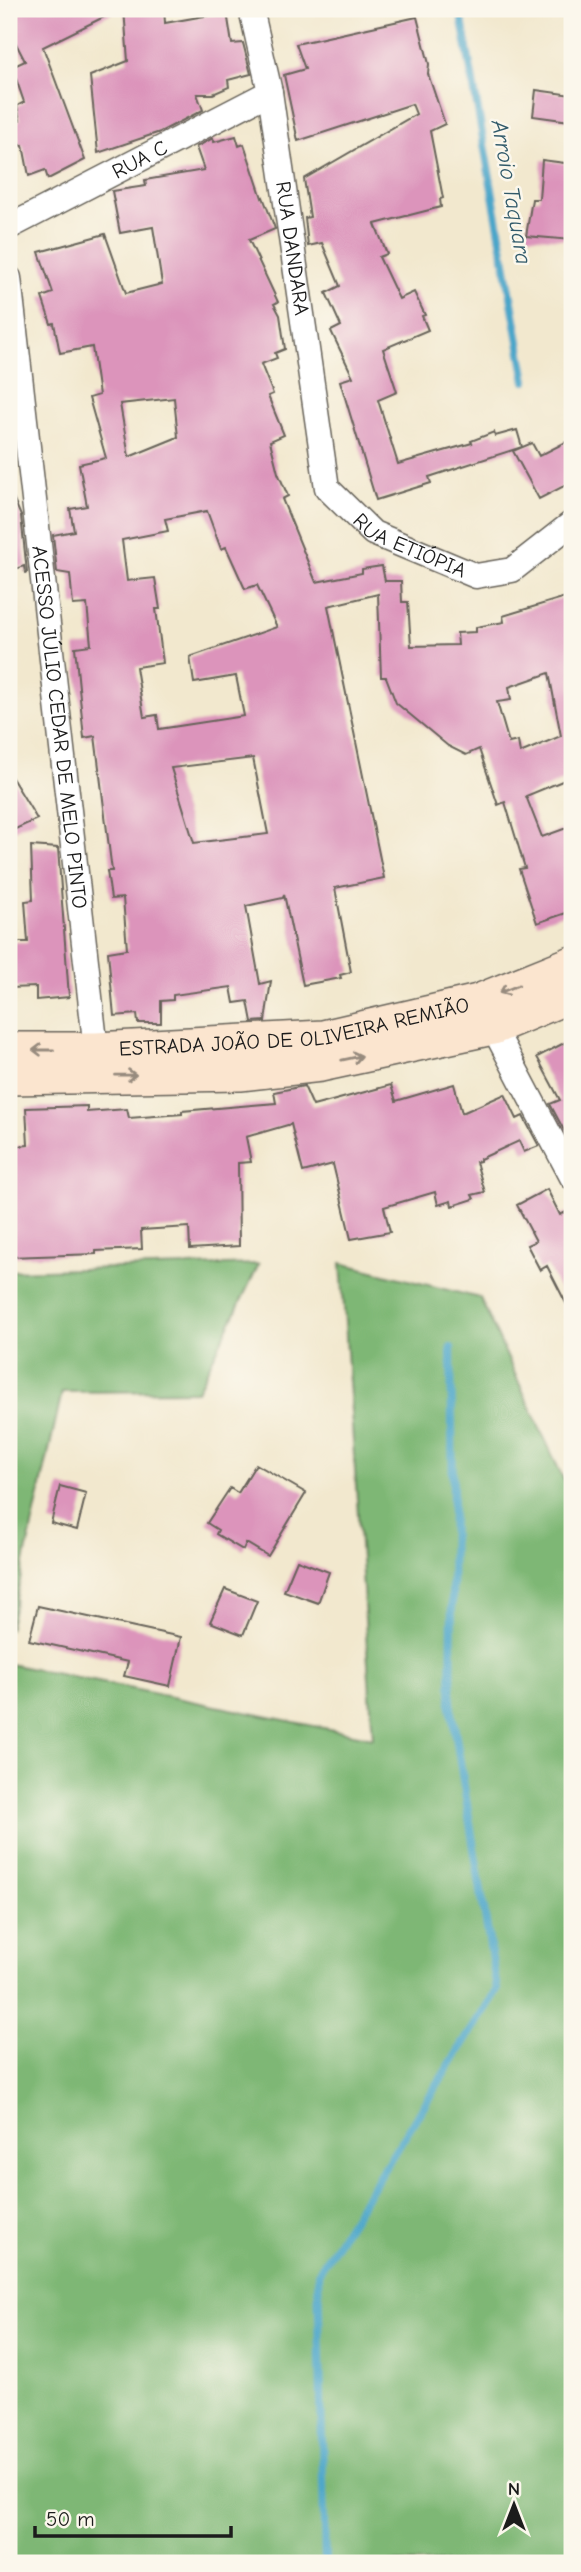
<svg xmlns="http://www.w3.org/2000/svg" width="581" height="2572" font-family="'Comic Neue',sans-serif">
  <rect width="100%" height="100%" fill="#fbf7ec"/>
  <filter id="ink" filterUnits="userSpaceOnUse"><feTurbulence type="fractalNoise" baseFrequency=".0143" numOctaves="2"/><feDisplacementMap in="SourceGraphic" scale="14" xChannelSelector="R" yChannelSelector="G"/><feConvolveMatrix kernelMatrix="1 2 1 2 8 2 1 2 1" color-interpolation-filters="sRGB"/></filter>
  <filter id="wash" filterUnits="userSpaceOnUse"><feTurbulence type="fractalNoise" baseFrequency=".00686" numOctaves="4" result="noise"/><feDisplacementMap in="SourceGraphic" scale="28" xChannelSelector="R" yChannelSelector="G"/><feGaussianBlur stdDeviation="1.57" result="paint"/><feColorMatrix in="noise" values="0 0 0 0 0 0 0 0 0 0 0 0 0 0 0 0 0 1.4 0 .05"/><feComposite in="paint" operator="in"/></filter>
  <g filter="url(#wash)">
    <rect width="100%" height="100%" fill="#f2e8ce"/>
    <path fill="#7eb774" stroke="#4d6a48" stroke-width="2" d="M341 1263 480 1298 572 1498V2563H9V1664L373 1738Z
      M259 1264 197 1391 62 1392 9 1630V1271Z"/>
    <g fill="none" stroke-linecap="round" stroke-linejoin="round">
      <path stroke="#4ba6c9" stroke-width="8" d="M460 9 526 381
        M325 2563 318 2273 497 1990 451 1706 453 1496 451 1348"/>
    </g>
    <g id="blocks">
      <path fill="#dc94bb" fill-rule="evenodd" d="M9 9H120L43 47 85 160 48 179 45 170 29 176 23 145 19 146 15 122 20 120 17 106 24 102 12 67 25 61 9 30Z
        M124 9H164L165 23 227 12 232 44 243 43 251 74 228 80 229 87 213 94H197L203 110 160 132 98 153 90 76 128 61Z
        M417 17 429 64 428 74 445 124 430 131 443 198 440 199 441 207 375 224 387 254 379 257 399 299 414 292 425 315 422 316 428 330 383 349 397 392 378 400 398 464 472 443 471 441 494 432 495 436 517 430 522 447 429 477 431 483 376 500 340 381 353 377 331 331 341 326 326 293 340 286 322 243 308 246 305 218 310 217 304 179 416 114 412 104 298 141 284 75 305 69 296 44Z
        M536 90 572 95 570 121 533 116Z
        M236 136 239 146 244 144 262 198 263 197 274 226 275 229 249 240 278 302 274 304 280 315 285 349 275 353 277 358 261 364 273 394 268 396 284 435 270 441 278 473 288 496 282 499 316 582 362 573V569L382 566 385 581H401L402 602H408L411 646 458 645 457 633 476 632V627L504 622 503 616 572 595V777L526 796 542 837 572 826V911L537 923 519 869 525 868 505 802 498 805 479 749 466 755 448 746 396 703 386 677H381L378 594 328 606 384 878 335 888 351 972 340 975 341 978 303 985 284 894 283 898 246 906 260 984 271 981 265 1021 252 1022 248 1001 234 1003 231 987 173 995V1000L161 1001V1023H138L137 1014 114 1016 108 952 127 949 123 898 111 899 107 871H112L95 736 84 738 75 647 91 645 87 604 73 605 70 574 57 572 53 535 74 531 70 509 87 506 79 464 106 458 89 398 99 395 92 347 60 353 54 323 51 324 42 297 53 293 39 252 105 234 126 293 162 284 153 227 120 233 112 191 146 186 145 180 204 170 196 147 213 138 214 142ZM174 398 178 437 129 457 120 404ZM207 511 221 549 226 547 245 589 257 585 277 627 190 657 194 683 236 676 244 716 159 729 157 715 144 717 136 667 163 663 156 609H160L155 578 127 581 122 540 168 531 165 519ZM549 673 561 736 520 753 518 741 509 743 497 702 511 700 509 687ZM253 758 268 834 194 843 171 768Z
        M542 160 572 164V240L526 236 532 199H539Z
        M572 439V482L539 499 513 451 532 443 539 456Z
        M9 488 21 516 27 572 25 573 24 566 9 571Z
        M9 773 37 819 9 832Z
        M31 846 58 848 69 997 36 1000V987L9 988V942H28L25 901 33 900Z
        M572 1039V1131L566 1134 550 1104 560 1100 537 1057Z
        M454 1084 462 1113 505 1094 517 1119 523 1116 539 1146 524 1152 519 1141 480 1159V1161L476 1162 485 1192 472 1195 474 1199 452 1206 451 1201 438 1205 435 1192 384 1207 390 1232 351 1239 333 1164 303 1172 291 1124 246 1137 251 1162 238 1163 239 1246 190 1249 189 1227 141 1230 142 1249 96 1251V1254L9 1257V1147L28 1145 26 1108 87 1106V1112L127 1109 129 1118 182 1114V1111L276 1103 274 1092 304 1086 313 1106 391 1085 396 1101Z
        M547 1189 560 1215 566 1212 572 1223V1315L547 1266 540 1270 527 1245 536 1241 517 1205Z
        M256 1464 306 1493 268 1556 246 1543 243 1550 216 1534 218 1530 207 1523 230 1488 238 1493Z
        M60 1486 86 1493 77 1530 51 1523Z
        M297 1560 329 1572 318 1603 284 1591Z
        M225 1589 257 1601 243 1635 210 1622Z
        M38 1606 181 1637 170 1686 124 1676 128 1662 29 1640Z"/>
    </g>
  </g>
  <g filter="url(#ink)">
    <use href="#blocks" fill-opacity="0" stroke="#67635a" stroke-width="2"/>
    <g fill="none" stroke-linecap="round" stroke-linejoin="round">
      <defs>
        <g id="minor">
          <path id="s1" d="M251 9 270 92 327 488 373 533 476 576 512 570 572 523"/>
          <path id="s2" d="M9 227 270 92"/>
          <path id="s3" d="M9 278 96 1050"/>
          <path d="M493 1027 572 1177"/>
        </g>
        <g id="secondary">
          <path id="s4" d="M9 1050H96L323 1038 478 1002 572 964"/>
          <path d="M9 1077 240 1073 321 1064 493 1027 572 994"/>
        </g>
      </defs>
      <use href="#minor" stroke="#67635a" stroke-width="27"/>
      <use href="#secondary" stroke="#67635a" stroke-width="38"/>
      <use href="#minor" stroke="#fff" stroke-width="24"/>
      <use href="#secondary" stroke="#fbe5cf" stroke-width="35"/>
    </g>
    <defs><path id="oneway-shaft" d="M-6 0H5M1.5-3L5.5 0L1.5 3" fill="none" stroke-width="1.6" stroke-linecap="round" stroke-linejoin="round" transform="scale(1.75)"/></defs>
    <g stroke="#978b7e">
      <use href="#oneway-shaft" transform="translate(509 989) rotate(158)"/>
      <use href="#oneway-shaft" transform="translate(43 1050) rotate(180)"/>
      <use href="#oneway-shaft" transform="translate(352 1058) rotate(-12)"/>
      <use href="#oneway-shaft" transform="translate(126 1075) rotate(-1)"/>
    </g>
  </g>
  <g text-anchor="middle" stroke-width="5" stroke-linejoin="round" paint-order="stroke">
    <g font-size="21" fill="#1c1c1c" stroke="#fbf7ec">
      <text dy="7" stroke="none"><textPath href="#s2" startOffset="147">RUA C</textPath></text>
      <text dy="7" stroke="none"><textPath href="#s1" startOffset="243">RUA DANDARA</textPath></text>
      <text dy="7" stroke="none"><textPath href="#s1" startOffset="588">RUA ETIÓPIA</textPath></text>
      <text dy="7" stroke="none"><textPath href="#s3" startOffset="452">ACESSO JÚLIO CEDAR DE MELO PINTO</textPath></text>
      <text dy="7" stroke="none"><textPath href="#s4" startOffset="287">ESTRADA JOÃO DE OLIVEIRA REMIÃO</textPath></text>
    </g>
    <g font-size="23" font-style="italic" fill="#315a6a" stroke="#fbf7ec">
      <text transform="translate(512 192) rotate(80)" y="8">Arroio Taquara</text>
    </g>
  </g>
  <rect width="581" height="2572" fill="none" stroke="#fbf7ec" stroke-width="35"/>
  <g transform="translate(514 2505)" stroke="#fbf7ec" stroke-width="5" paint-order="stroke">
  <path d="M0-5L12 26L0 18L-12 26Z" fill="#1c1c1c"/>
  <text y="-10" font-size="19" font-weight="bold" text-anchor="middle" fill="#1c1c1c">N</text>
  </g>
  <path d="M35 2526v10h196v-10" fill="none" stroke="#1c1c1c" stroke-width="3.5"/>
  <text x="46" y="2526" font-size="21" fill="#1c1c1c" stroke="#fbf7ec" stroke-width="5" paint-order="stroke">50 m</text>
</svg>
